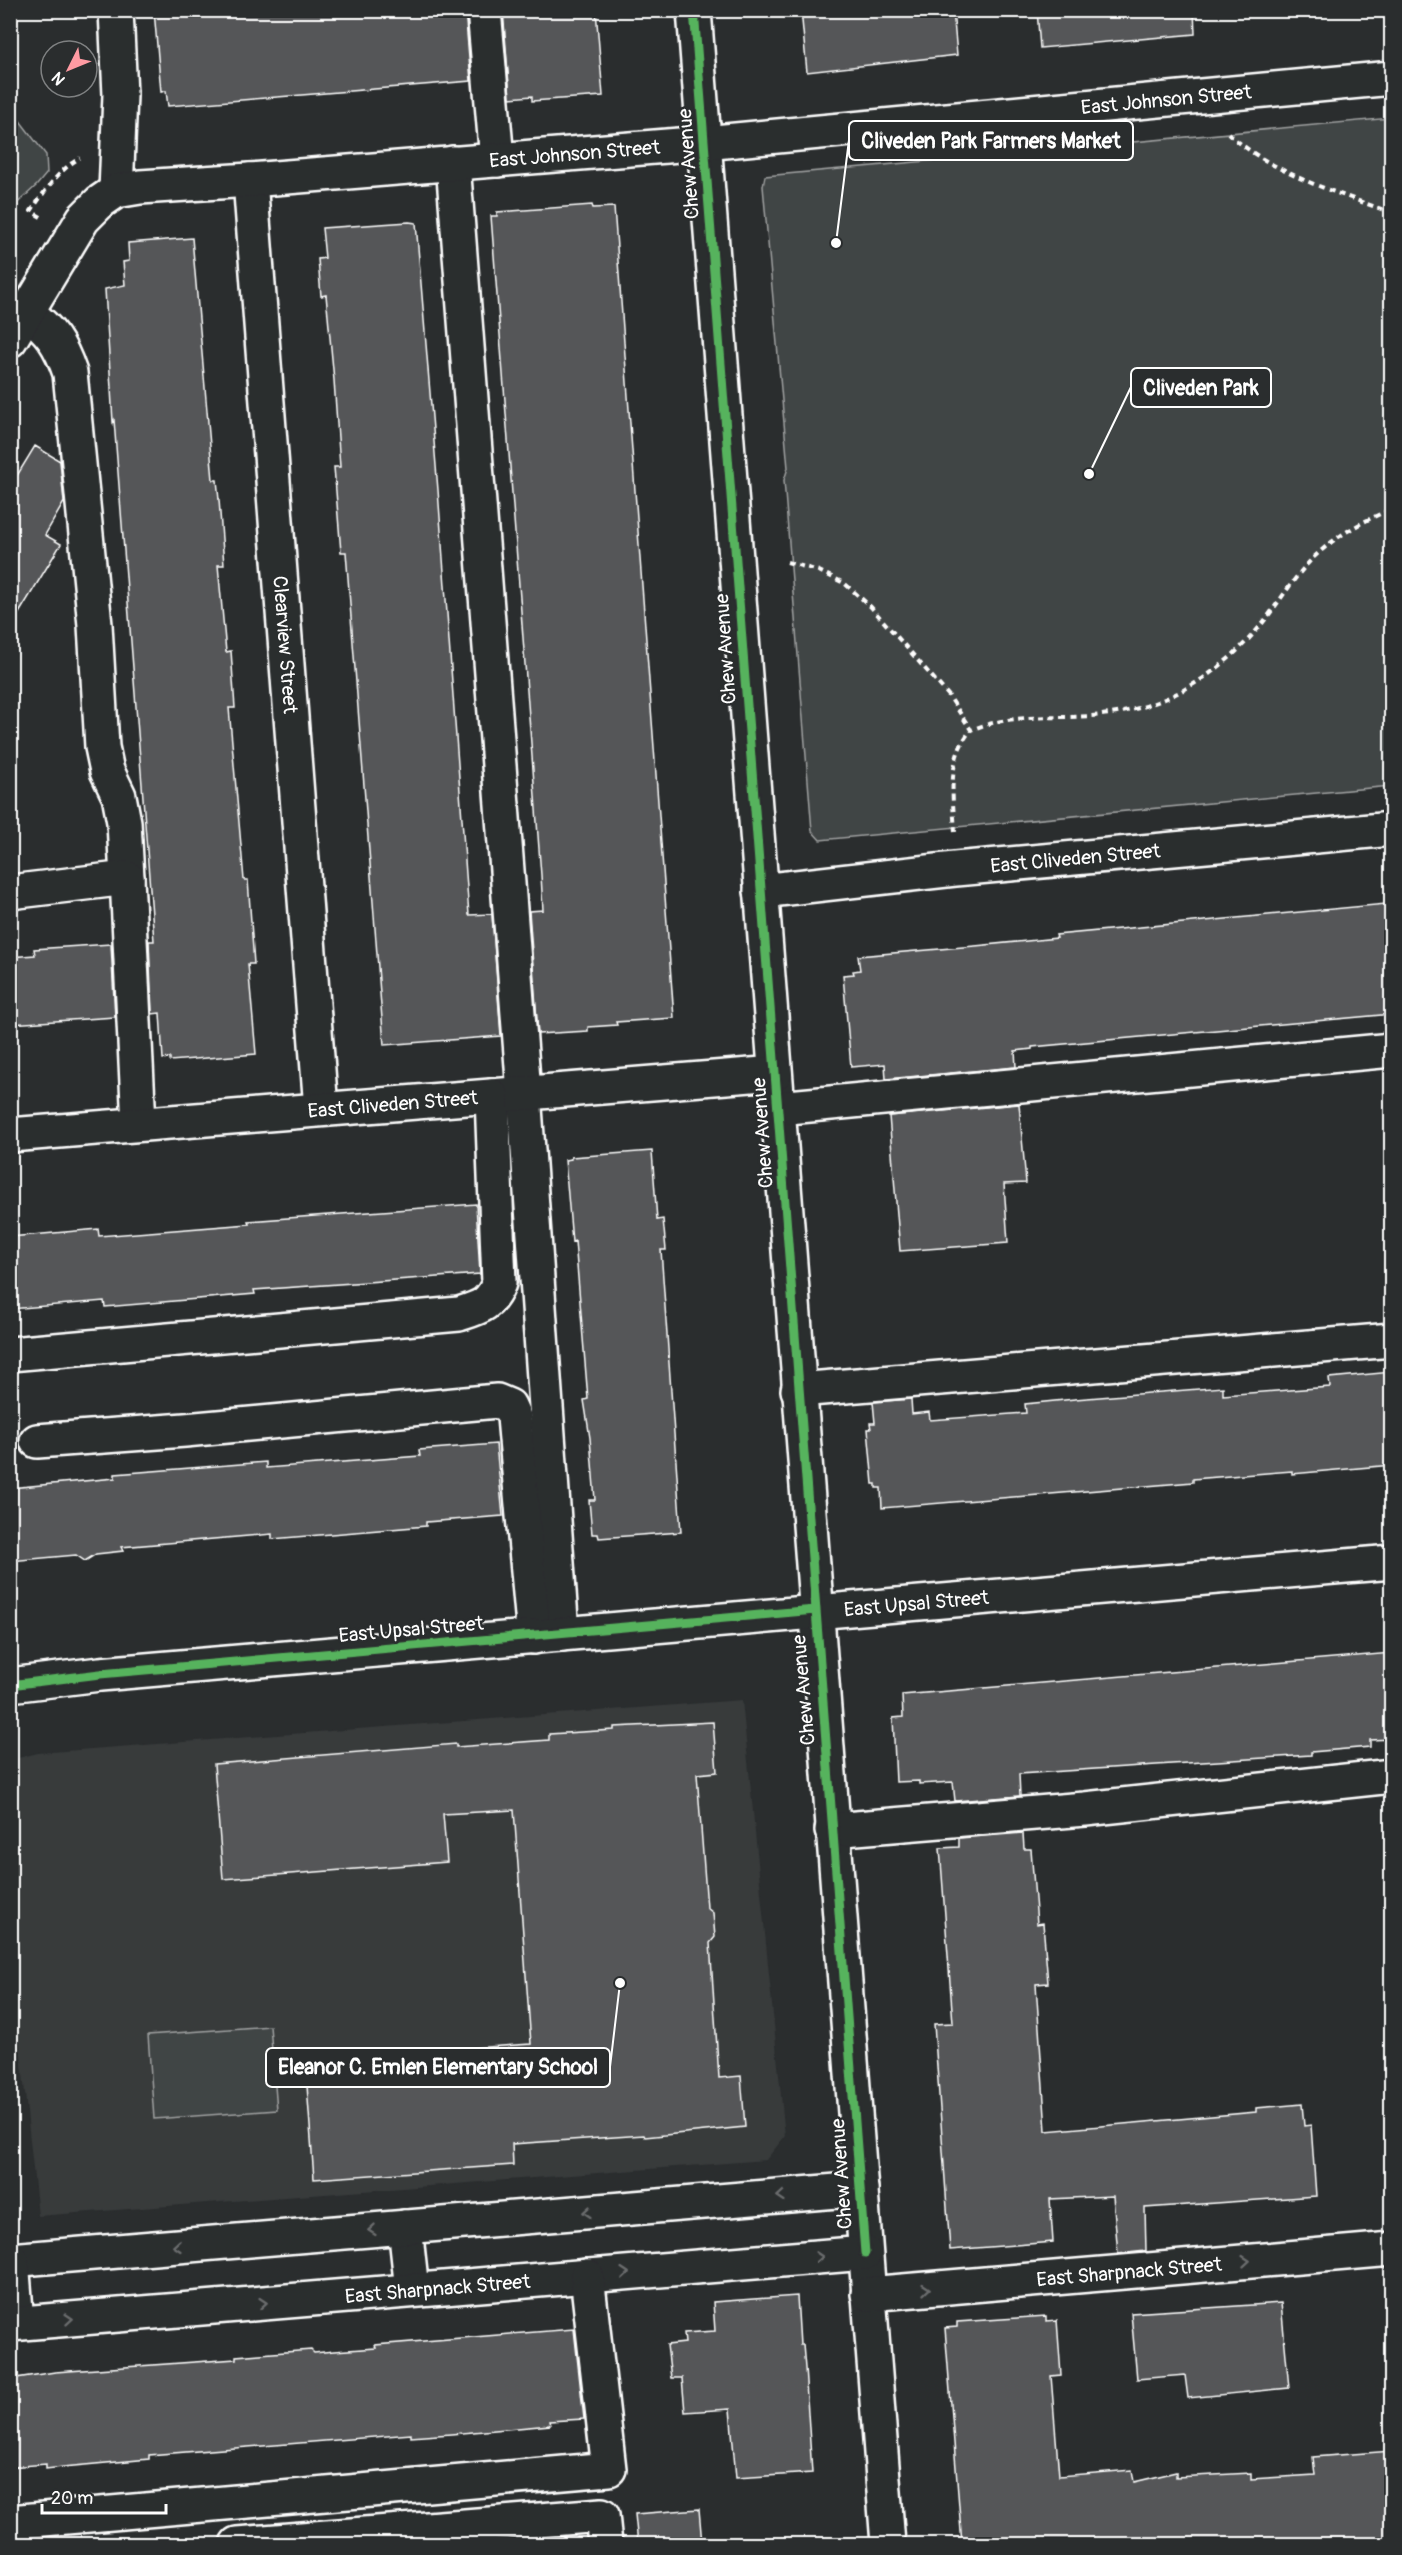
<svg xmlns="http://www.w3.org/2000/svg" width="1402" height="2555" font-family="Pangolin,sans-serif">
  <rect width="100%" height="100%" fill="#2a2d2e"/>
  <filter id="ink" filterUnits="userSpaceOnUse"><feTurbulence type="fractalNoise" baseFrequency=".0167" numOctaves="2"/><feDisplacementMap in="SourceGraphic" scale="12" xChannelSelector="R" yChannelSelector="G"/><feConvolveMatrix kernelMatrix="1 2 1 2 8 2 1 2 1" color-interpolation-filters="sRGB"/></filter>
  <g filter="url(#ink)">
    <path fill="#373a3b" d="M742 1700 785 2136 766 2160 38 2216 11 1961 10 1760 38 1753Z"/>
    <path fill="#414445" stroke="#a0a2a2" stroke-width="1.5" d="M11 109 46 155 47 173 37 185 11 209Z
      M1391 118V786L820 840 812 831 784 480 788 468 763 186 765 176Z
      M270 2026 277 2110 154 2119 148 2035Z"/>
    <path fill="#555758" stroke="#fff" stroke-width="1.5" d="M154 10H465L471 81 168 106 166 91 161 92Z
      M503 10H596L603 96 532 101V96L510 98Z
      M801 10H953L957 55 807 72Z
      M1037 10H1194L1195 34 1040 48Z
      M592 205 593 208 614 207 674 1018 616 1022 617 1025 588 1027V1031L538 1034 529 911 543 910 541 875 491 216H497V212Z
      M409 222 416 223 438 490 469 915 492 914 501 1036 384 1045 346 552H341L334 467H340L334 380 326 295 321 296 318 259 325 258 322 228Z
      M192 238 213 480H217L219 500 224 565H218L226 652 231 651 235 708H229L244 880H248L254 964H248L256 1054 170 1061V1058L163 1059 160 1013 152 1014 149 941H154L114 420 113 422 105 289 125 285 123 262 129 261 128 243Z
      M35 446 60 461 64 502 45 535 61 544 10 628V487Z
      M1386 904 1387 916H1392V1014L1032 1047V1049L1015 1051 1016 1067 886 1079 885 1064 851 1067 843 975 854 974 853 971 860 970 858 956 975 946 1057 938 1056 935Z
      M111 944 115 1017 10 1024V957L35 955 34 949Z
      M1019 1104 1026 1183 1004 1184 1008 1243 900 1251 889 1116Z
      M652 1151 657 1220 663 1219 666 1250H661L681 1532 599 1538 598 1534H592L589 1500H595L590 1438 584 1400 588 1399 575 1241 572 1242 565 1160 571 1159V1157Z
      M476 1204 480 1274 254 1290 255 1294 105 1307 104 1301 10 1309V1237L98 1229 99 1236 249 1224 248 1221Z
      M1392 1372V1465L1292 1474V1471L1230 1476 1193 1479V1482L882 1508 881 1488H876V1484H873L868 1429H871L870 1423H875L873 1402 911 1399 912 1414 929 1412 930 1420 1026 1413 1025 1404 1075 1399 1223 1387V1395L1330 1387 1329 1378Z
      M496 1444 503 1516 426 1522V1526L272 1539V1534L121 1547 123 1551 96 1554 85 1561 76 1555 10 1561V1488L115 1478V1474L266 1462V1468L420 1456 419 1450Z
      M1392 1653V1739L1370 1740V1747L1311 1752V1755L1019 1774 1020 1796 955 1801 953 1782 919 1784V1781L896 1782 893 1718 903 1717 902 1695Z
      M713 1722 717 1772 697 1774 707 1908 713 1913 715 1937 710 1943 719 2078 741 2076 745 2127 645 2137 644 2135 512 2144 513 2165 314 2179 305 2059 531 2044 514 1810 443 1814 447 1862 223 1879 214 1764 456 1744V1747L549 1740V1734L614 1730V1727Z
      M1023 1833 1024 1849H1031L1037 1924 1043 1923 1048 1983 1036 1984 1046 2131 1256 2112V2108L1302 2104 1304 2126 1311 2125 1316 2196 1145 2208 1146 2251 1118 2254 1113 2196 1050 2199 1053 2242 950 2250 934 2024 953 2023 940 1848 959 1847V1838Z
      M797 2296 800 2345H803L805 2368 812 2473 736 2478 730 2409 685 2412 682 2378H671L667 2345 685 2343 684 2333 715 2331 713 2302Z
      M1281 2303 1289 2388 1188 2398 1185 2375 1137 2379 1131 2313Z
      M1046 2316V2321L1057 2320 1061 2375 1051 2376 1059 2476 1132 2470 1134 2482 1176 2472V2477L1251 2473V2479L1315 2475 1313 2457 1392 2451V2544H962L945 2328 957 2327V2322Z
      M574 2329 584 2419 549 2421 550 2425 451 2434 411 2437V2434L149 2455V2459L63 2467 46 2469V2464L10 2467V2379L55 2372 236 2359V2356L311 2350 314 2353 334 2351 376 2348 375 2345Z
      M699 2509 702 2544H638L635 2514Z"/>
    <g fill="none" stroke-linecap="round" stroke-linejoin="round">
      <defs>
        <g id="minor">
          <path d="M116 10 120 95 116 191"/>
          <path d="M484 10 497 160"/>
          <path d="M694 10 888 2544"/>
          <path d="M453 163 524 1093 562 1634"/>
          <path id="s1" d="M250 180 321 1109"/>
          <path d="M27 312C51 331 60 344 70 373L95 625 102 747 107 771 119 796 124 822 127 878"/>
          <path id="s2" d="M10 340 83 219 100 202 116 191 140 187 250 180 704 143 1392 78"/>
          <path id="s3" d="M761 891 955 869 1392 829"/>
          <path d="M10 892 127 878 139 1124"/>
          <path d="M778 1108 1392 1050"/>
          <path id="s4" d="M10 1135 775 1073"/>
          <path d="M10 1354 459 1314C481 1307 490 1305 499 1283L492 1096"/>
          <path d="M798 1390 1392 1340"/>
          <path d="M37 1441 185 1430 497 1401 509 1406 514 1417 534 1637"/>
          <path id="s5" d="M10 1685 100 1674 1392 1562"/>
          <path d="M832 1830 1085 1809 1392 1776"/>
          <path d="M405 2227 412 2290"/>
          <path d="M10 2260 861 2189"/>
          <path d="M12 2260 17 2323"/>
          <path id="s6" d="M868 2294 1392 2249"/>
          <path id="s7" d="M10 2324 865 2253"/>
          <path d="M10 2522 609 2469 587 2276"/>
          <path d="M237 2544 602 2515 605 2544"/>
        </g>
      </defs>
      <use href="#minor" stroke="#fff" stroke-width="38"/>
      <path stroke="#fff" stroke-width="4" stroke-dasharray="6 4.5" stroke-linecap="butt" d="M1228 133C1272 174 1336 192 1392 213
        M41 217 31 211C45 191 58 170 80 158
        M787 562 819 571 844 583 871 607 949 696 971 730C1014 712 1057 720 1102 715 1133 712 1166 701 1192 685 1218 670 1242 648 1261 625 1278 604 1292 580 1311 560 1334 537 1362 521 1392 509
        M955 832C953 797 946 760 971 730"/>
      <use href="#minor" stroke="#2a2d2e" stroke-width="33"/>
      <defs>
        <path id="cycleway" d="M694 10 865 2253
          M10 1685 100 1674 815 1610"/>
      </defs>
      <use href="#cycleway" stroke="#2a2d2e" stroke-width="13"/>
      <use href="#cycleway" stroke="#56b35d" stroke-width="9"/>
    </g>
    <defs><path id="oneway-chevron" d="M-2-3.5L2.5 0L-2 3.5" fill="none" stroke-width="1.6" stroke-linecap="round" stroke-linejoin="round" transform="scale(1.5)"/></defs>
    <g stroke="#6a6c6d">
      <use href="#oneway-chevron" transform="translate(781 2196) rotate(175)"/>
      <use href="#oneway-chevron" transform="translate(587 2212) rotate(175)"/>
      <use href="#oneway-chevron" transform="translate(372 2230) rotate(175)"/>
      <use href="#oneway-chevron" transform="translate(177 2246) rotate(175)"/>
      <use href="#oneway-chevron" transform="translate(819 2257) rotate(-4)"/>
      <use href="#oneway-chevron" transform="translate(1246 2261) rotate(-5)"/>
      <use href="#oneway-chevron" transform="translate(625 2273) rotate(-5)"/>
      <use href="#oneway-chevron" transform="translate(926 2289) rotate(-5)"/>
      <use href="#oneway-chevron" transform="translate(263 2303) rotate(-5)"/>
      <use href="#oneway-chevron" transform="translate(69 2319) rotate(-5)"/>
    </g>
  </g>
  <g text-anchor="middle" stroke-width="5" stroke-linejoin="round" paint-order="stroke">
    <g font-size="20" fill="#fff" stroke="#2a2d2e">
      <text dy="7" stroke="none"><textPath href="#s2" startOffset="1239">East Johnson Street</textPath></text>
      <text dy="7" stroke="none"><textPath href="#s2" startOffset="645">East Johnson Street</textPath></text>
      <text transform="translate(688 164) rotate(-94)" y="7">Chew Avenue</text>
      <text dy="7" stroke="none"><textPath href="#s1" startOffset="466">Clearview Street</textPath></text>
      <text transform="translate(725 649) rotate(-94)" y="7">Chew Avenue</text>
      <text dy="7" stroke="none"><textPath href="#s3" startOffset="316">East Cliveden Street</textPath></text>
      <text dy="7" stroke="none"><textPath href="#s4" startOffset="384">East Cliveden Street</textPath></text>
      <text transform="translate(762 1133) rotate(-94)" y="7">Chew Avenue</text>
      <text dy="7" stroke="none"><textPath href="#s5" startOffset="910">East Upsal Street</textPath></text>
      <text transform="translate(411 1629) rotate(-5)" y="7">East Upsal Street</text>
      <text transform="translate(803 1690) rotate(-95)" y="7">Chew Avenue</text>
      <text transform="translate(841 2174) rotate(-94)" y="7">Chew Avenue</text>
      <text dy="7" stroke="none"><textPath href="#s6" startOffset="262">East Sharpnack Street</textPath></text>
      <text dy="7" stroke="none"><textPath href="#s7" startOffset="429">East Sharpnack Street</textPath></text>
    </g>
  </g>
  <path fill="none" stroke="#fff" stroke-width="2" d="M836 243L849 140M1089 474L1131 387M620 1983L610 2067"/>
  <g fill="#fff" stroke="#2a2d2e" stroke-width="2">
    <circle cx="836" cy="243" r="6"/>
    <circle cx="1089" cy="474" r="6"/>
    <circle cx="620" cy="1983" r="6"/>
  </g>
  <g fill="#2a2d2e" stroke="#fff" stroke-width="2">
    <rect x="849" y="121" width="284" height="39" rx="6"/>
    <rect x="1131" y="368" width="140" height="39" rx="6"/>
    <rect x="266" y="2048" width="344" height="39" rx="6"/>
  </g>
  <g font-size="21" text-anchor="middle" font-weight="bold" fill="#fff">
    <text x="991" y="148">Cliveden Park Farmers Market</text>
    <text x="1201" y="395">Cliveden Park</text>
    <text x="438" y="2074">Eleanor C. Emlen Elementary School</text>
  </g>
  <rect width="1402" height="2555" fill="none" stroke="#2a2d2e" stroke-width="36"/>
  <rect x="18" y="18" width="1366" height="2519" fill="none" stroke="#fff" stroke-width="2" filter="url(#ink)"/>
  <g transform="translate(69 69) rotate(227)"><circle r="28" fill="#2a2d2e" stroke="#7f8182" stroke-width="1.5"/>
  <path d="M0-4.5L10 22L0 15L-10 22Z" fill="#ff9aa2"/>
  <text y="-9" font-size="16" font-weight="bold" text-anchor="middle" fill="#ffffff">N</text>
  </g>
  <path d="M42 2504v9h124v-9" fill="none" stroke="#ffffff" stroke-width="3"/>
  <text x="51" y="2504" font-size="18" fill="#ffffff" stroke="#2a2d2e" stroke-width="4.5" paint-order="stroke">20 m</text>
</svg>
